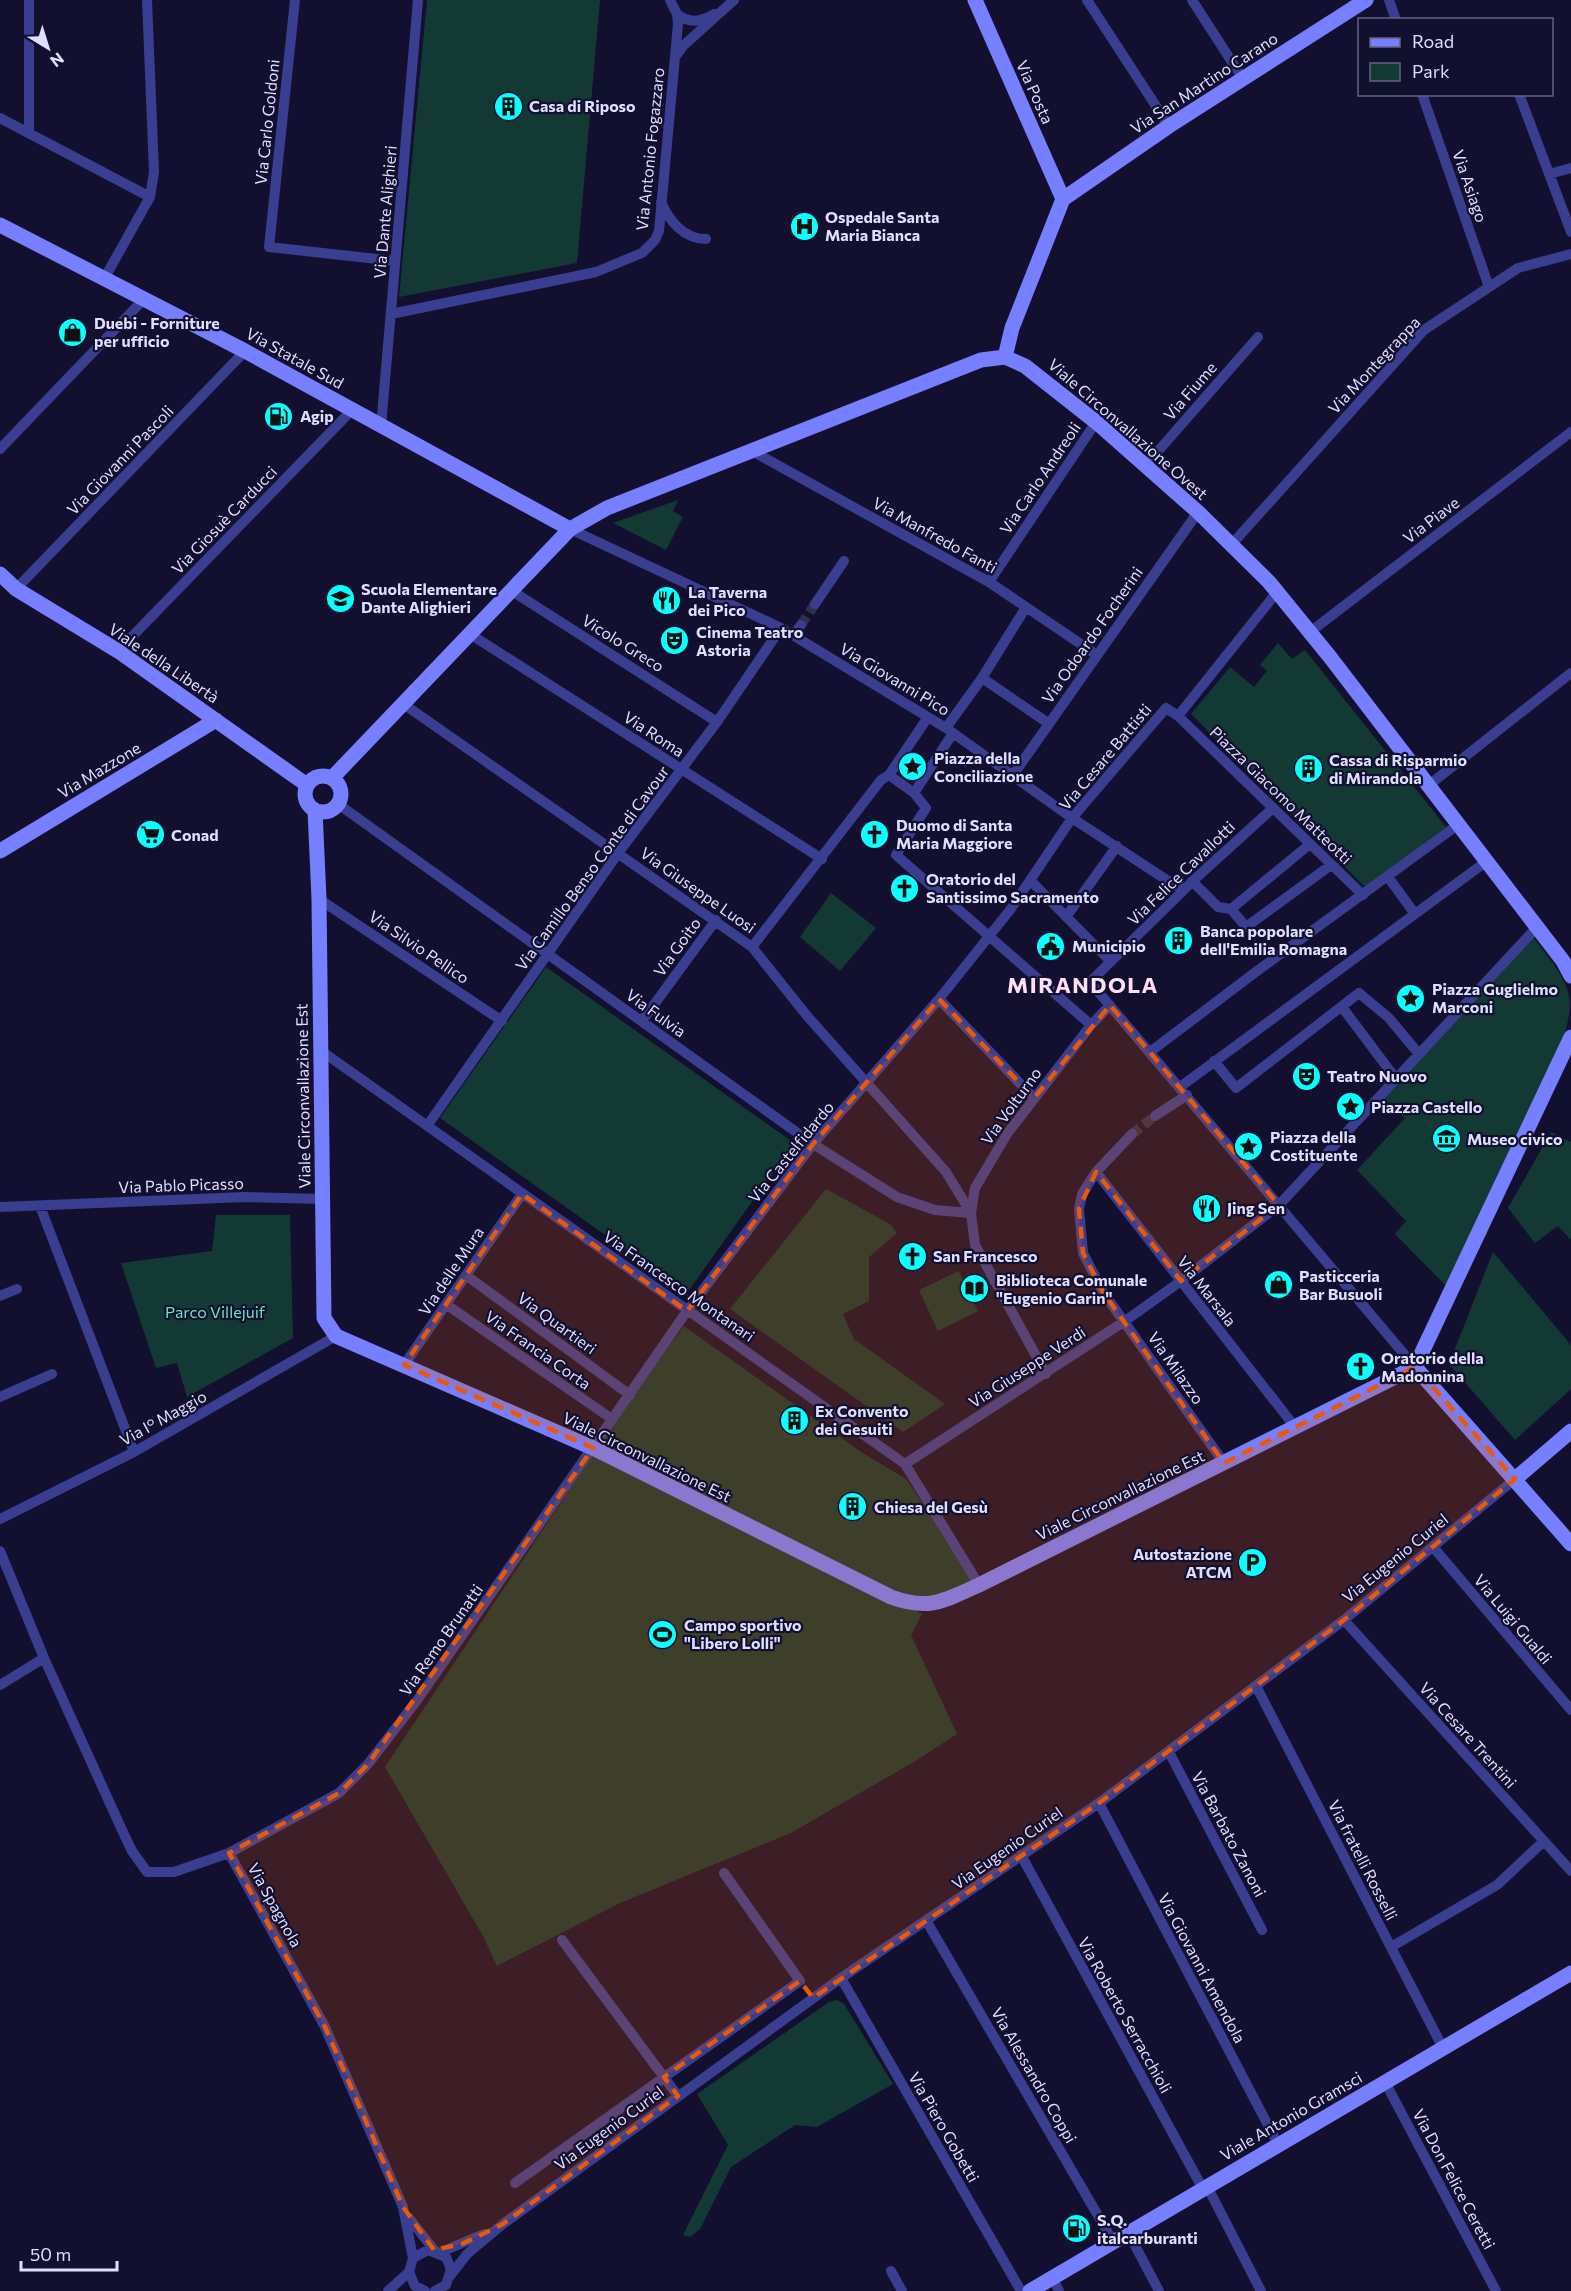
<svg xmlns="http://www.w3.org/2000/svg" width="1571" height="2291" font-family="Commissioner,sans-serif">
  <rect width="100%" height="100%" fill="#13102f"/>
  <path fill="#133934" d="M427 0H600L577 263 399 297Z
    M678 500 673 511 683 517 666 550 613 523Z
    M1278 643 1292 659 1305 650 1446 827 1365 887 1191 714 1230 667 1254 687 1267 671 1260 665Z
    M831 893 876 928 840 971 800 937Z
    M1533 937C1547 956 1569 979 1570 1004 1571 1042 1519 1130 1501 1168 1482 1207 1467 1250 1451 1291L1395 1234 1406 1221 1357 1170 1405 1118 1380 1096Z
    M546 967 794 1143 687 1293 440 1118Z
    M1551 1132 1571 1142V1240L1558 1226 1535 1243 1508 1208Z
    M826 1189 890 1224 897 1233 869 1257V1301L843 1314 854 1339 945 1404 903 1432 730 1309Z
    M216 1215H290L293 1338 187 1397 177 1363 156 1368 121 1263 212 1251Z
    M1493 1252 1571 1345V1389L1515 1440 1449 1364Z
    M959 1271 978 1311 938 1331 919 1290Z
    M684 1326 861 1452 906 1479 979 1585 913 1605 593 1448Z
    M594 1453 922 1614 911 1635 957 1734 917 1760 791 1833 620 1903 497 1966 483 1936 385 1767Z
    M837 2000 844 2004 893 2084 817 2127 795 2125 731 2167 700 2229 690 2237 683 2235 728 2145 697 2094 829 2002Z"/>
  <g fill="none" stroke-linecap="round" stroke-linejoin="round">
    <path stroke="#312f4e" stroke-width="10" stroke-dasharray="10 5" stroke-linecap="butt" d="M801 625 815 604
      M1132 1134 1155 1116"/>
    <path stroke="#393e90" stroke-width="10" d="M29 0V133
      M295 0 269 247 395 261
      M1087 0 1169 126
      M1192 0 1243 79
      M1389 0 1396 20
      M677 14C690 24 700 22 714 14
      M675 57 684 45 734 0
      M1422 94 1489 287
      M1519 94 1571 232
      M0 118 150 197
      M1549 174 1571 168
      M661 202C669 221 684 239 706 239
      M104 279 150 197 154 172 147 0
      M391 314 596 272 642 253 655 240 659 231 678 24 677 14 670 0
      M381 426 418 0
      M0 449 144 299
      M752 451 989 582 1097 655
      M1145 466 1258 337
      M570 529 781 628 946 728 1072 818 1182 890
      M1232 544 1424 330 1518 268 1571 254
      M989 582 1096 422
      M16 589 245 351
      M512 591 717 722
      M815 604 844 561
      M1310 632 1571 432
      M470 634 822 859
      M793 635 801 625
      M118 651 352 410
      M982 678 1048 723
      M402 703 752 947 808 1017 946 1172 971 1213
      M1178 716 1277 592
      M928 717 889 775 914 793 953 733
      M946 728 982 678 1026 607
      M1013 775 1198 512
      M1429 785 1571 673
      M914 793 926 808 896 855 1091 1025
      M338 804 813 1144 897 1197 935 1210 971 1213
      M1273 808 1196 878 1090 982 1415 1367
      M1310 844 1231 909 1246 927 1331 865
      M1388 877 1415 914
      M1030 880 1111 962
      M1192 881 1218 907 1231 909
      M319 899 502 1021
      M1066 917 1117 846
      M752 947 881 780 889 775
      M939 999 1034 1098
      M1342 1007 1396 1079
      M642 1021 716 920
      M320 1050 905 1464 979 1585
      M1150 1052 1257 971 1459 824
      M1214 1061 1236 1088 1359 993 1389 1018 1418 1053
      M1180 1087 1487 861
      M1155 1116 1187 1095
      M427 1126 619 852 717 722 781 628
      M1132 1134 1096 1172 1082 1194 1079 1209 1083 1253 1103 1292 1224 1463
      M1096 1172 1295 1427
      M40 1206 134 1452
      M0 1207 245 1197 322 1199
      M467 1276 630 1395
      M0 1296 17 1289
      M447 1305 612 1419
      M404 1365 522 1194
      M1046 1374 975 1245 971 1213 975 1188 1007 1134 1091 1025 1110 1005
      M0 1397 52 1374
      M905 1464 1125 1321 1181 1281 1279 1205 1537 927
      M0 1519 134 1452 336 1336
      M1433 1547 1571 1710
      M0 1551 44 1658 122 1830 132 1851 147 1872H174L229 1853 339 1793 368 1764 418 1699 687 1311 813 1144 939 999 1010 910 1072 818 1166 708 1178 716 1363 895
      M1344 1620 1571 1871
      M0 1685 44 1658
      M1256 1686 1443 2048
      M1169 1752 1262 1930
      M1099 1803 1279 2146
      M229 1853 325 2027 403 2207 413 2258
      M1021 1855 1203 2189
      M927 1922 1114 2243
      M562 1940 678 2096
      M1391 1947 1497 1885 1544 1841
      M841 1978 1021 2291
      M1385 2082 1496 2291
      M515 2183 800 1981 724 1873
      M1207 2186 1261 2291
      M409 2218 434 2250
      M1129 2234 1159 2291
      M441 2252 484 2234
      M891 2271 902 2291
      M450 2276 467 2254 503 2224 841 1978 1099 1803 1344 1620 1515 1479
      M1052 2277 1059 2291
      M388 2291 409 2272
      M425 2291 415 2286 409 2272 413 2258 428 2250 446 2257 451 2269 446 2285 435 2291"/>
    <path stroke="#757fff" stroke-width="15" d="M975 0 1063 199
      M1063 199 1169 126 1366 0
      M0 225 245 351 570 529
      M1005 357 1012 328 1063 199
      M0 574 16 589 118 651 307 785
      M305 794a18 18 0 1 1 36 0a18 18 0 1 1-36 0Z
      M332 778 570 529 607 508 981 360 1005 357 1025 366 1096 422 1198 512 1269 582 1330 657 1563 961 1571 976
      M315 810 319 899 324 1318 336 1336 593 1448 891 1597C929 1611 943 1601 979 1585L1415 1367
      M0 851 216 720
      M1415 1367 1571 1037
      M1415 1367 1571 1544
      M1515 1479 1571 1431
      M1030 2291 1571 1973"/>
  </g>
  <path fill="#e8590c" fill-opacity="0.2" stroke="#e8590c" stroke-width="4.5" stroke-dasharray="12 8" stroke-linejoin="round" d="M939 999 1034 1098 1110 1005 1279 1205 1181 1281 1096 1172 1079 1209 1083 1253 1103 1292 1224 1463 1415 1367 1515 1479 1344 1620 1099 1803 813 1998 800 1981 664 2077 678 2096 503 2224 462 2244 434 2250 403 2207 325 2027 229 1853 339 1793 368 1764 593 1448 404 1365 522 1194 687 1311 813 1144Z"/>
  <defs>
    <symbol id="building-disc" viewBox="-11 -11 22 22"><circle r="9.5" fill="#0affff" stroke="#13102f"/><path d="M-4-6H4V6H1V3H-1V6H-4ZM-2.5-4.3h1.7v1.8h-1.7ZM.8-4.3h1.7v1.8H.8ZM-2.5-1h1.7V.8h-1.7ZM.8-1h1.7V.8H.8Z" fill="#111"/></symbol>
    <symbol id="hospital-disc" viewBox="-11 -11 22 22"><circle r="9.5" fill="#0affff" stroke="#13102f"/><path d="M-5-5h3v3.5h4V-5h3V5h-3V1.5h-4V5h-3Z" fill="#111"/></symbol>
    <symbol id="shop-disc" viewBox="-11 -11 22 22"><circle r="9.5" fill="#0affff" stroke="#13102f"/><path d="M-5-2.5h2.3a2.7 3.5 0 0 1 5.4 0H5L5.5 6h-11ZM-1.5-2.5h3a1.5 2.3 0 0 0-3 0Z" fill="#111"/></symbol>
    <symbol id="fuel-disc" viewBox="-11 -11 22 22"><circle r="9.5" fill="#0affff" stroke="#13102f"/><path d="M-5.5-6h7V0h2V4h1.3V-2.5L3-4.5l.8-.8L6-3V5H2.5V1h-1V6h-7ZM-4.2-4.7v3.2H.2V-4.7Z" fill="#111"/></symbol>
    <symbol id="school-disc" viewBox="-11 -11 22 22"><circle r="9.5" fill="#0affff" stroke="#13102f"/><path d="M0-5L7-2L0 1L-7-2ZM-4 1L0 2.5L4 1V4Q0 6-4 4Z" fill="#111"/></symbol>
    <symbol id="restaurant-disc" viewBox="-11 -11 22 22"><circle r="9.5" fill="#0affff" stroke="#13102f"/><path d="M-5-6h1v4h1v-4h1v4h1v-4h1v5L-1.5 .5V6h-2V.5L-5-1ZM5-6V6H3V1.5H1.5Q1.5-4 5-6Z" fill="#111"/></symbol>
    <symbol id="theatre-disc" viewBox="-11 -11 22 22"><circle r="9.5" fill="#0affff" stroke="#13102f"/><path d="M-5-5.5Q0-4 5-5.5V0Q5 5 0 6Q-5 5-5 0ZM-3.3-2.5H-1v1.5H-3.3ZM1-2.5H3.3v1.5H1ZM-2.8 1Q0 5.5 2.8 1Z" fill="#111"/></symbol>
    <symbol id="sight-disc" viewBox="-11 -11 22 22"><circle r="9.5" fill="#0affff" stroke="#13102f"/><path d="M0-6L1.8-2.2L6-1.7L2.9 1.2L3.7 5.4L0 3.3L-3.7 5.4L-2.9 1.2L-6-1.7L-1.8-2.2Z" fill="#111"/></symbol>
    <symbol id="church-disc" viewBox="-11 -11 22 22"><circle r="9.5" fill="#0affff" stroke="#13102f"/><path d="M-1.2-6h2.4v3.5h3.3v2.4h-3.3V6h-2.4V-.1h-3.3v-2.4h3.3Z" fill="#111"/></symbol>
    <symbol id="supermarket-disc" viewBox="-11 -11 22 22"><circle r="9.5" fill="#0affff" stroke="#13102f"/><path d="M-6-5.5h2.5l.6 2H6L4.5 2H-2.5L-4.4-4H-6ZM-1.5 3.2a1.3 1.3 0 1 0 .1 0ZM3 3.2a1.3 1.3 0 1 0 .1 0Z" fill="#111"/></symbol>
    <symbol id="civic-disc" viewBox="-11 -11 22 22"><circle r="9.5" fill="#0affff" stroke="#13102f"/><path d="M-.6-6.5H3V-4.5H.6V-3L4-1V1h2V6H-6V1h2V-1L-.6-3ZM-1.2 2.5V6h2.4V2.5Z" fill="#111"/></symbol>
    <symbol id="museum-disc" viewBox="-11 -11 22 22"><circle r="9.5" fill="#0affff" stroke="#13102f"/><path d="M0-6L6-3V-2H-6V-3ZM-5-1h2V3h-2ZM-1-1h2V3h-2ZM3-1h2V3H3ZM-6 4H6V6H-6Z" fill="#111"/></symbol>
    <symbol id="library-disc" viewBox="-11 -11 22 22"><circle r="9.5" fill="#0affff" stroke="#13102f"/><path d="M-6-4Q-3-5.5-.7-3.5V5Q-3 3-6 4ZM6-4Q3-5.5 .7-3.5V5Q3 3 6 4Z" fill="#111"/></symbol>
    <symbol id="parking-disc" viewBox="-11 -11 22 22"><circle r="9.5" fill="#0affff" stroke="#13102f"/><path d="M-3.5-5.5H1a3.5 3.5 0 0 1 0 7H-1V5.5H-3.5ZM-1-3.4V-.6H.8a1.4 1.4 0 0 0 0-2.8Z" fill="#111"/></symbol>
    <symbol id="stadium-disc" viewBox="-11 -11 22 22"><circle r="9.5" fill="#0affff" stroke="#13102f"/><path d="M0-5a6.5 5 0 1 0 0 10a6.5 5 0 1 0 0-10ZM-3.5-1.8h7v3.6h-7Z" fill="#111"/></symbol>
  </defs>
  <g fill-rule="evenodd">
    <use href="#building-disc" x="492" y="90" width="33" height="33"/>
    <use href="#hospital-disc" x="788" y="210" width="33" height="33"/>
    <use href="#shop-disc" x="56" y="316" width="33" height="33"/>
    <use href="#fuel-disc" x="262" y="400" width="33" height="33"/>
    <use href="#school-disc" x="324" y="582" width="33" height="33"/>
    <use href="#restaurant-disc" x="650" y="584" width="33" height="33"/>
    <use href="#theatre-disc" x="658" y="624" width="33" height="33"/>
    <use href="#sight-disc" x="896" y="750" width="33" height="33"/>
    <use href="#building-disc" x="1292" y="752" width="33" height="33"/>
    <use href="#church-disc" x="858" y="818" width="33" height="33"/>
    <use href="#supermarket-disc" x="134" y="818" width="33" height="33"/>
    <use href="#church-disc" x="888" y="872" width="33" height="33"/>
    <use href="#building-disc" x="1162" y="924" width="33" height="33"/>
    <use href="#civic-disc" x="1034" y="930" width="33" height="33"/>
    <use href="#sight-disc" x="1394" y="982" width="33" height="33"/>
    <use href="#theatre-disc" x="1290" y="1060" width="33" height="33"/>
    <use href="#sight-disc" x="1334" y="1090" width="33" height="33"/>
    <use href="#museum-disc" x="1430" y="1122" width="33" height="33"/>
    <use href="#sight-disc" x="1232" y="1130" width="33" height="33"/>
    <use href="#restaurant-disc" x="1190" y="1192" width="33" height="33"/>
    <use href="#church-disc" x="896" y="1240" width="33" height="33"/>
    <use href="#shop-disc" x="1262" y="1268" width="33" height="33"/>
    <use href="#library-disc" x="958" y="1272" width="33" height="33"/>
    <use href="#church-disc" x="1344" y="1350" width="33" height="33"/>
    <use href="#building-disc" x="778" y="1404" width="33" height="33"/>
    <use href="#building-disc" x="836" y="1490" width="33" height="33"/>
    <use href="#parking-disc" x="1236" y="1546" width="33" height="33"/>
    <use href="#stadium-disc" x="646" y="1618" width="33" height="33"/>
    <use href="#fuel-disc" x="1060" y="2212" width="33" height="33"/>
  </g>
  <g text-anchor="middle" stroke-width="4.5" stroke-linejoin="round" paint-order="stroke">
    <g font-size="16" fill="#dedeff" stroke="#13102f">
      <text transform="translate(1204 83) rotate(-33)" y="6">Via San Martino Carano</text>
      <text transform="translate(1035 92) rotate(66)" y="6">Via Posta</text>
      <text transform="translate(267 122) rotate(-84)" y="6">Via Carlo Goldoni</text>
      <text transform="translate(650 149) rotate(-84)" y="6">Via Antonio Fogazzaro</text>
      <text transform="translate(1470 186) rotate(71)" y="6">Via Asiago</text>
      <text transform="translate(385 212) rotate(-85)" y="6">Via Dante Alighieri</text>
      <text transform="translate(295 358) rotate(29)" y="6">Via Statale Sud</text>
      <text transform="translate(1374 365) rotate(-47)" y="6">Via Montegrappa</text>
      <text transform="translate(1190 391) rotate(-49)" y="6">Via Fiume</text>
      <text transform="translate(1128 429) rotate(41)" y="6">Viale Circonvallazione Ovest</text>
      <text transform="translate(120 460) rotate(-46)" y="6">Via Giovanni Pascoli</text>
      <text transform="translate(1040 478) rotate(-56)" y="6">Via Carlo Andreoli</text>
      <text transform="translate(224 520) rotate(-46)" y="6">Via Giosuè Carducci</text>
      <text transform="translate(1431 520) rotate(-37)" y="6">Via Piave</text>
      <text transform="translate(935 535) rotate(29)" y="6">Via Manfredo Fanti</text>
      <text transform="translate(1092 635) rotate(-55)" y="6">Via Odoardo Focherini</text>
      <text transform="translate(623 643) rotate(32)" y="6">Vicolo Greco</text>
      <text transform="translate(164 663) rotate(34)" y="6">Viale della Libertà</text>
      <text transform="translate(895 679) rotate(31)" y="6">Via Giovanni Pico</text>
      <text transform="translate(654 734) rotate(33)" y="6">Via Roma</text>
      <text transform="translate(1105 757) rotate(-50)" y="6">Via Cesare Battisti</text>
      <text transform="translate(99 770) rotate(-31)" y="6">Via Mazzone</text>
      <text transform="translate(1281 795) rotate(44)" y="6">Piazza Giacomo Matteotti</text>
      <text transform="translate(592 868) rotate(-54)" y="6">Via Camillo Benso Conte di Cavour</text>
      <text transform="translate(1181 873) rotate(-44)" y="6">Via Felice Cavallotti</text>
      <text transform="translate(698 890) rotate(35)" y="6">Via Giuseppe Luosi</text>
      <text transform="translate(419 947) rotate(34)" y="6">Via Silvio Pellico</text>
      <text transform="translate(677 947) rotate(-54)" y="6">Via Goito</text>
      <text transform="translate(656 1013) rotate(36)" y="6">Via Fulvia</text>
      <text transform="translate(303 1096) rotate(-91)" y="6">Viale Circonvallazione Est</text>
      <text transform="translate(1011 1106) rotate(-54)" y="6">Via Volturno</text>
      <text transform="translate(791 1152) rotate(-51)" y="6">Via Castelfidardo</text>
      <text transform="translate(181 1185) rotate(-2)" y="6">Via Pablo Picasso</text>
      <text transform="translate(451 1271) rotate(-56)" y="6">Via delle Mura</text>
      <text transform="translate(679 1286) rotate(35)" y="6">Via Francesco Montanari</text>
      <text transform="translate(1207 1291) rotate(52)" y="6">Via Marsala</text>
      <text transform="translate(557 1323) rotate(36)" y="6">Via Quartieri</text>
      <text transform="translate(538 1350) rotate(35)" y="6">Via Francia Corta</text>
      <text transform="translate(1027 1367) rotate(-33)" y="6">Via Giuseppe Verdi</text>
      <text transform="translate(1176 1368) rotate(55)" y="6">Via Milazzo</text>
      <text transform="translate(163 1418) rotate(-29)" y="6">Via I° Maggio</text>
      <text transform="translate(647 1457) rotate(26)" y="6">Viale Circonvallazione Est</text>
      <text transform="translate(1120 1495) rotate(-26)" y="6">Viale Circonvallazione Est</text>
      <text transform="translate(1395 1558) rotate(-39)" y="6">Via Eugenio Curiel</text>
      <text transform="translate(1513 1619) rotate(50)" y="6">Via Luigi Gualdi</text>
      <text transform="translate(441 1640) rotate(-55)" y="6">Via Remo Brunatti</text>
      <text transform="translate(1468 1735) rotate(48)" y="6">Via Cesare Trentini</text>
      <text transform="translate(1229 1834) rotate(62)" y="6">Via Barbato Zanoni</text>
      <text transform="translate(1007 1848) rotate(-35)" y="6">Via Eugenio Curiel</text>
      <text transform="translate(1363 1860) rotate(63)" y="6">Via fratelli Rosselli</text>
      <text transform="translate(275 1905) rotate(61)" y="6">Via Spagnola</text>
      <text transform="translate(1202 1968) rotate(62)" y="6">Via Giovanni Amendola</text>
      <text transform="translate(1125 2015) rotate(61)" y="6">Via Roberto Serracchioli</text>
      <text transform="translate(1034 2075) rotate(60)" y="6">Via Alessandro Coppi</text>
      <text transform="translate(1291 2116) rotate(-30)" y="6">Viale Antonio Gramsci</text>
      <text transform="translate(944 2127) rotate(60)" y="6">Via Piero Gobetti</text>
      <text transform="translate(609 2128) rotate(-36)" y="6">Via Eugenio Curiel</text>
      <text transform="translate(1454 2179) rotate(62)" y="6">Via Don Felice Ceretti</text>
    </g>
    <g font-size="16" font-weight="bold" fill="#dedeff" stroke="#13102f" text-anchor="start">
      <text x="529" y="112">Casa di Riposo</text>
      <text x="825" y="223">Ospedale Santa<tspan x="825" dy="18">Maria Bianca</tspan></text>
      <text x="94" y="329">Duebi - Forniture<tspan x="94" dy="18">per ufficio</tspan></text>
      <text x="300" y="422">Agip</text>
      <text x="361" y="595">Scuola Elementare<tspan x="361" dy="18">Dante Alighieri</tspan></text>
      <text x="688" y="598">La Taverna<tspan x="688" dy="18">dei Pico</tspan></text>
      <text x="696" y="638">Cinema Teatro<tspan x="696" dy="18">Astoria</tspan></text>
      <text x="934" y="764">Piazza della<tspan x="934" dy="18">Conciliazione</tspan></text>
      <text x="1329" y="766">Cassa di Risparmio<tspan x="1329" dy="18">di Mirandola</tspan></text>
      <text x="896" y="831">Duomo di Santa<tspan x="896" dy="18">Maria Maggiore</tspan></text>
      <text x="171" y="841">Conad</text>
      <text x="926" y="885">Oratorio del<tspan x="926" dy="18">Santissimo Sacramento</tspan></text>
      <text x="1200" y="937">Banca popolare<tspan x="1200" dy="18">dell'Emilia Romagna</tspan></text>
      <text x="1072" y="952">Municipio</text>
      <text x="1432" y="995">Piazza Guglielmo<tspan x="1432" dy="18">Marconi</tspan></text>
      <text x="1327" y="1082">Teatro Nuovo</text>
      <text x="1371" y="1113">Piazza Castello</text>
      <text x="1270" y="1143">Piazza della<tspan x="1270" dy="18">Costituente</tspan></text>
      <text x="1467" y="1145">Museo civico</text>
      <text x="1227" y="1214">Jing Sen</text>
      <text x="933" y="1262">San Francesco</text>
      <text x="1299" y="1282">Pasticceria<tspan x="1299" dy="18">Bar Busuoli</tspan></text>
      <text x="996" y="1286">Biblioteca Comunale<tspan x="996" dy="18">"Eugenio Garin"</tspan></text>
      <text x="1381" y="1364">Oratorio della<tspan x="1381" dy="18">Madonnina</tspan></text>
      <text x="815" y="1417">Ex Convento<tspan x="815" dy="18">dei Gesuiti</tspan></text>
      <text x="874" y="1513">Chiesa del Gesù</text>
      <text x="1232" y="1560" text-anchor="end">Autostazione<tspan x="1232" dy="18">ATCM</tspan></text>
      <text x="684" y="1631">Campo sportivo<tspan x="684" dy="18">"Libero Lolli"</tspan></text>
      <text x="1097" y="2226">S.Q.<tspan x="1097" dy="18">italcarburanti</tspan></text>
    </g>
    <g font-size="16" fill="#61e8b9" stroke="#13102f">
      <text x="215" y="1318">Parco Villejuif</text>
    </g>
    <g font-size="22" font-weight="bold" letter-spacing="1.5" fill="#ffe0f7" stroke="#13102f">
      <text x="1083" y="993">MIRANDOLA</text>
    </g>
  </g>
  <rect x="1358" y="18" width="195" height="78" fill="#13102f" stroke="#646282" stroke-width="1.5"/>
  <rect x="1370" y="38" width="30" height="9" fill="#757fff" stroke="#646282" stroke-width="1.5"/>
  <text x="1412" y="48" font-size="18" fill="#dedeff">Road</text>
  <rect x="1370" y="63" width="30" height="18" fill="#133934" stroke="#646282" stroke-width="1.5"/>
  <text x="1412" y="78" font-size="18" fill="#dedeff">Park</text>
  <g transform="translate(48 48) rotate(142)" stroke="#13102f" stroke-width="4.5" paint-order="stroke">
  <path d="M0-4.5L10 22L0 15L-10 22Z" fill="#dedeff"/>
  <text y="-9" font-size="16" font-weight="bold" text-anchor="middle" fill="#dedeff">N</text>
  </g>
  <path d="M21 2261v9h96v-9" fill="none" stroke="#dedeff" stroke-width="3"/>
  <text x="30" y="2261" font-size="18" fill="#dedeff" stroke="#13102f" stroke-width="4.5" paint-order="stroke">50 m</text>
</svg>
